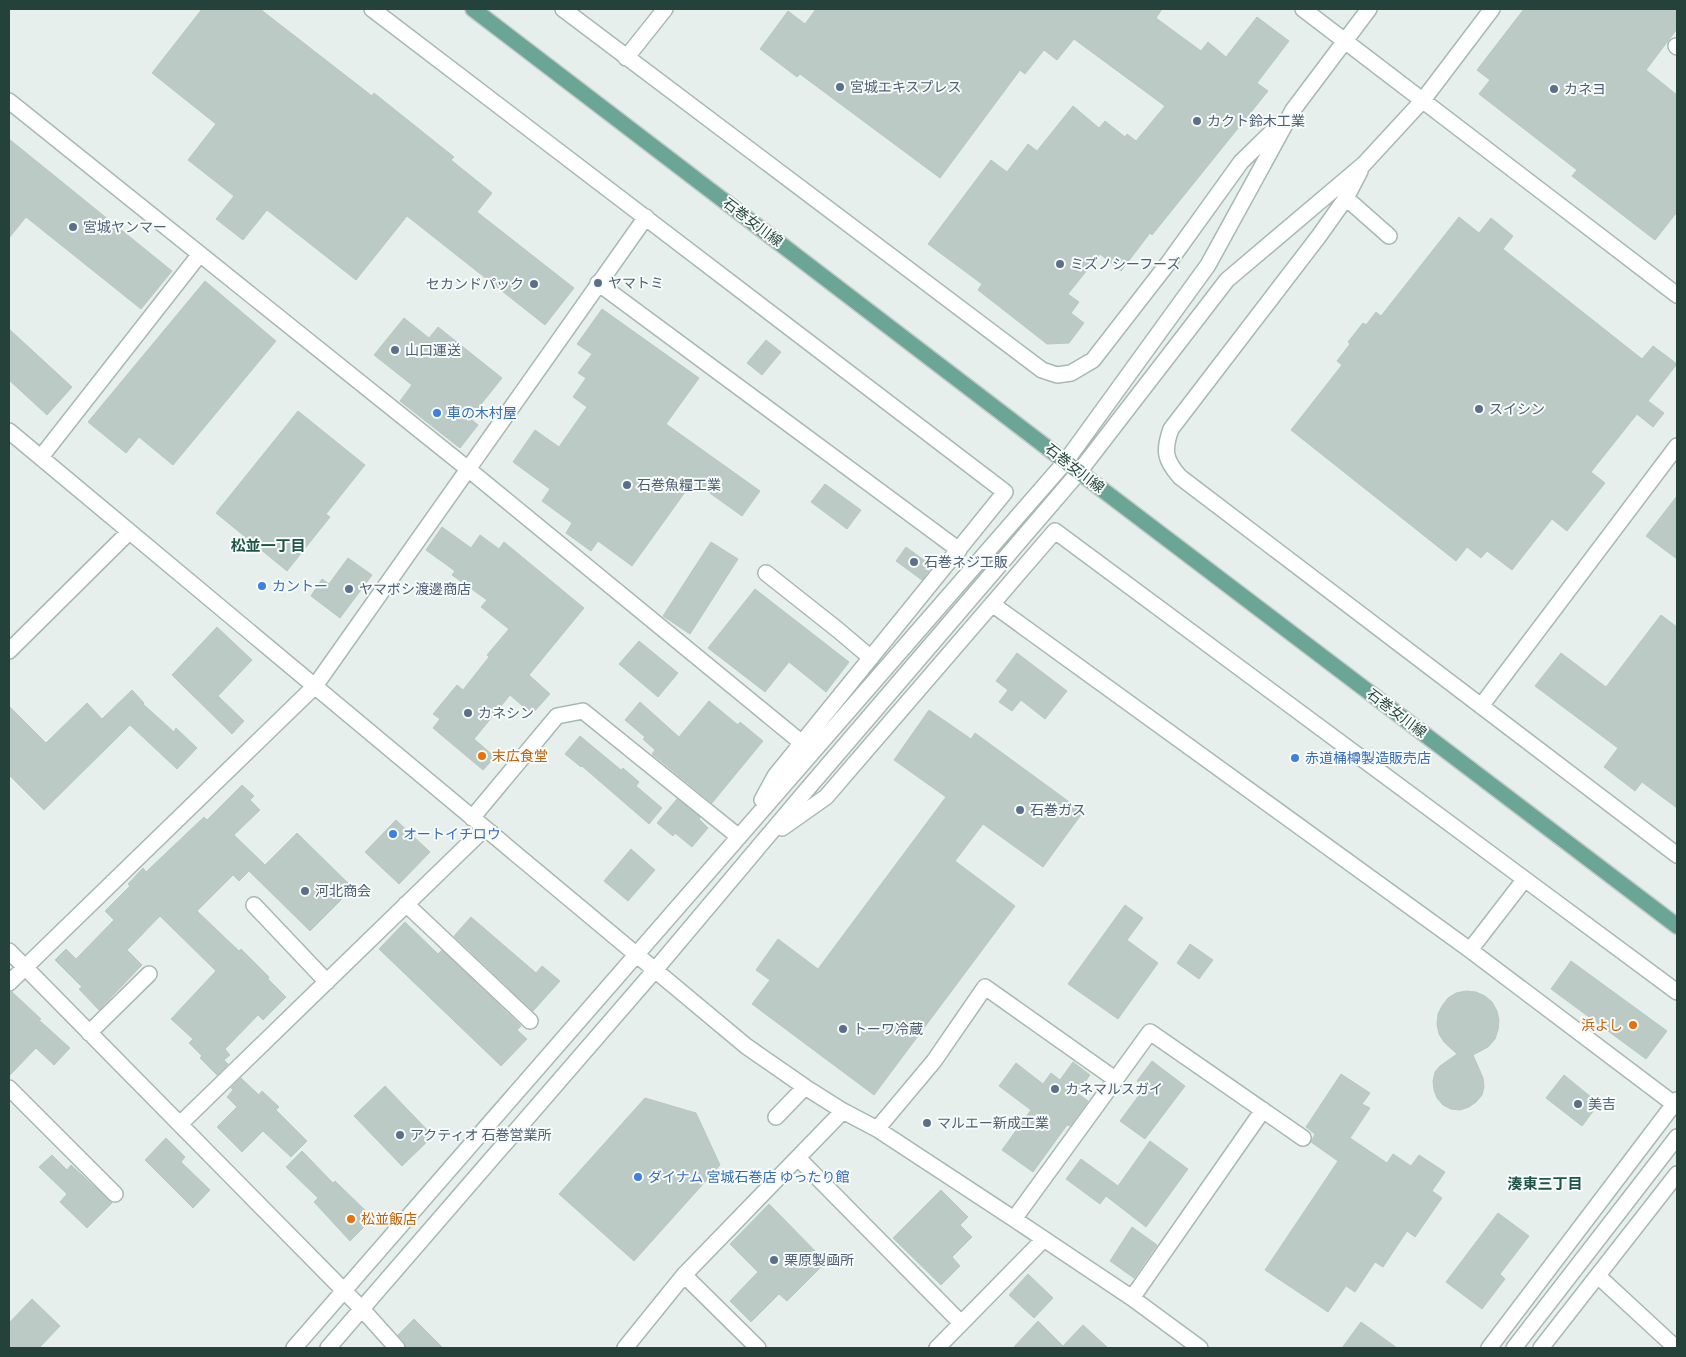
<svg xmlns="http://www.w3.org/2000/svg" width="1686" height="1357" font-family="'Exo 2','Noto Sans JP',sans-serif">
  <rect width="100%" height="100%" fill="#e6efeb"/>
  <path fill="#bbcac4" stroke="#b8c9c2" d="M202 9H260L372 96 374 93 454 157 451 160 492 193 477 212 574 288 545 325 407 216 356 280 267 210 243 240 216 219 234 196 188 160 216 124 152 73Z
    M816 9H1162L1156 18 1201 51 1208 42 1226 57 1257 17 1289 41 1257 83 1268 91 1152 235 1150 233 1121 271 1100 254 1068 294 1079 302 1071 313 1084 323 1069 343 1047 344 978 290 982 284 928 244 991 160 1007 172 1028 144 1037 151 1073 106 1099 128 1105 121 1125 137 1127 134 1136 141 1165 106 1074 39 1057 60 1044 50 1025 74 1020 70 940 178 800 74 797 77 760 49 788 11 805 24Z
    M1524 9H1677V29L1646 70 1677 95V212L1655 240 1572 176 1577 170 1479 94 1490 80 1477 70Z
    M9 139 172 271 141 309 26 217 9 238Z
    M1459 217 1479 233 1491 218 1513 236 1503 249 1642 359 1653 346 1677 364 1648 401 1664 413 1653 427 1637 414 1591 472 1605 483 1567 531 1552 519 1512 570 1487 551 1481 558 1467 547 1456 561 1291 430 1342 365 1337 361 1350 344 1348 342 1363 323 1366 325 1376 312 1381 316Z
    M205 281 276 341 173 465 139 437 126 453 88 422Z
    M602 309 699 378 666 424 760 491 742 516 693 481 632 566 598 541 591 551 566 533 572 523 542 501 550 489 513 462 535 430 559 447 587 407 573 397 586 378 578 373 592 354 577 344Z
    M404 318 429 338 438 327 502 378 470 418 478 425 460 448 400 401 412 385 374 355Z
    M9 329 72 387 47 415 9 380Z
    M766 340 781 352 762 375 747 363Z
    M298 411 365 465 326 514 330 517 287 571 216 513Z
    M825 484 861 510 847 529 811 502Z
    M1677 496V559L1646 536Z
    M442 527 471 548 480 535 499 549 504 542 584 608 529 675 550 694 532 714 510 695 474 739 495 757 483 770 433 728 440 719 433 714 457 685 463 690 489 657 487 655 509 629 481 607 487 600 452 575 455 571 426 550Z
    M711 542 738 559 690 634 663 616Z
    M906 547 932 566 922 580 896 561Z
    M348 558 372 575 340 618 311 596 322 579 329 584Z
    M755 589 849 662 826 692 789 662 765 692 708 648Z
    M1661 615 1677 627V808L1642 782 1635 791 1604 767 1618 748 1535 686 1561 653 1606 687Z
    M217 627 252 660 218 696 244 721 232 734 172 675Z
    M639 641 678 673 658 697 619 664Z
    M1017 653 1067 691 1045 719 1021 700 1012 711 999 702 1008 690 996 681Z
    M132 690 144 703 143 704 174 732 176 728 197 748 177 769 130 725 44 810 9 775V706L46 743 87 703 102 719Z
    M709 701 738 725 740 722 763 741 712 803 652 754 655 750 643 739 645 737 625 720 640 702 679 737Z
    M929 710 971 739 975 733 1083 812 1043 867 983 824 955 861 1015 906 874 1095 752 1004 770 980 756 970 778 939 818 969 946 797 894 760Z
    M580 736 621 770 623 768 639 782 636 786 662 808 649 824 582 766 581 767 565 754Z
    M242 785 254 796 250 800 260 810 234 835 265 865 297 833 353 888 310 931 249 871 239 881 233 875 197 911 239 951 241 949 269 977 268 979 286 997 263 1020 258 1015 225 1049 230 1055 224 1060 228 1064 217 1075 200 1058 202 1056 189 1043 193 1039 171 1019 216 971 160 916 127 950 142 965 99 1010 79 989 82 987 55 960 66 949 76 959 114 920 105 911 130 886 128 884 143 868 146 872 204 817 207 820Z
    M677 799 700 817 699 819 708 828 692 847 675 833 673 836 657 823Z
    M396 820 430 852 399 884 365 852Z
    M631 849 655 870 628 901 604 881Z
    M1125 905 1143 918 1127 940 1158 963 1118 1019 1068 984Z
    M471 917 536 973 542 966 560 981 533 1011 454 936Z
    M405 922 438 954 442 950 521 1026 517 1030 527 1039 501 1066 379 949Z
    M1190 944 1213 960 1199 979 1177 963Z
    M1571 961 1667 1031 1646 1059 1551 989Z
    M1466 991 1476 992 1485 996 1492 1002 1497 1011 1499 1020 1498 1030 1495 1039 1488 1047 1473 1055 1483 1078 1484 1087 1482 1095 1476 1102 1469 1107 1460 1110 1451 1109 1443 1105 1437 1098 1434 1090 1433 1081 1435 1072 1440 1066 1457 1054 1444 1042 1439 1034 1437 1024 1438 1014 1442 1006 1448 998 1456 993Z
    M9 992H12L41 1019 39 1020 70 1048 54 1065 36 1048 9 1076Z
    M1152 1061 1185 1086 1145 1139 1120 1121 1145 1087 1137 1081Z
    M1073 1062 1090 1075 1077 1093 1088 1101 1070 1126 1067 1125 1033 1172 1002 1150 1031 1110 999 1086 1016 1063 1043 1084 1051 1073 1060 1080Z
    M1341 1074 1370 1093 1362 1104 1370 1108 1350 1138 1387 1163 1393 1154 1411 1166 1419 1155 1445 1172 1432 1191 1442 1198 1415 1237 1407 1231 1383 1267 1375 1262 1355 1292 1346 1286 1328 1312 1265 1270 1338 1161 1311 1142 1315 1134 1306 1127Z
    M1564 1075 1591 1097 1594 1110 1582 1126 1546 1098Z
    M241 1078 259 1095 262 1091 279 1107 276 1110 307 1141 291 1157 263 1131 242 1152 217 1127 237 1107 227 1097 233 1090 231 1088Z
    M385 1086 433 1136 402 1166 354 1116Z
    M645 1098 696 1113 720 1165 634 1261 559 1194Z
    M166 1138 185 1157 181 1162 210 1190 193 1208 145 1160Z
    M1150 1141 1188 1169 1146 1227 1106 1196 1100 1204 1066 1179 1081 1159 1118 1186Z
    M302 1151 333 1183 335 1181 373 1218 350 1241 314 1202 318 1198 286 1167Z
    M52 1155 67 1170 71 1165 112 1203 87 1228 60 1202 67 1194 39 1167Z
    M941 1190 968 1217 960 1225 972 1237 952 1257 960 1266 941 1285 893 1238Z
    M769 1204 826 1262 787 1301 779 1294 751 1322 730 1301 758 1272 730 1244Z
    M1498 1213 1529 1236 1500 1274 1505 1279 1482 1309 1446 1282Z
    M1132 1227 1157 1245 1134 1278 1110 1261Z
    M1028 1274 1053 1298 1034 1318 1009 1295Z
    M32 1299 60 1326 39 1348H9V1323Z
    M414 1319 443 1348H406L404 1342 398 1335Z
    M1038 1321 1063 1346 1083 1325 1108 1348H1013Z
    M1361 1322 1397 1348H1342Z"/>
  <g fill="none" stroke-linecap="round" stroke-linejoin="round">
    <defs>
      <path id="minor" d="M372 9 1005 492 775 776 762 800
        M563 9 1042 370 1057 375 1071 373 1093 360 1169 262 1241 162 1281 123
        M1303 9 1677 295
        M1676 46 1677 47
        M626 58 665 9
        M9 101 468 469 802 743
        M1360 171 1346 198 1319 236 1171 429C1163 451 1165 460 1180 477L1677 855
        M1346 198 1389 236
        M598 283 959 550
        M9 431 746 1046 805 1087 843 1111 877 1129 1014 1219 1132 1298 1200 1348
        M41 457 200 254
        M766 573 838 630 871 658
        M992 604 1470 950 1674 1104
        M9 651 129 532
        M1481 706 1677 446
        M472 818 557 716 583 711 739 837
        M782 828 826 797 1055 531 1677 992
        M406 904 530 1021
        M254 905 327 982
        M1470 950 1524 880
        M9 951 362 1309 397 1348
        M9 983 315 686 646 217
        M89 1033 149 974
        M9 1088 115 1194
        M776 1117 805 1087
        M180 1124 485 828
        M877 1129 934 1061 985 987 1115 1079
        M798 1158 961 1323
        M1014 1219 1150 1032 1303 1138
        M684 1275 758 1348
        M1598 1276 1676 1348
        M1132 1298 1263 1110
        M294 1348 1066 461 1208 265 1293 110 1369 9
        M328 1348 655 970 804 793 1079 472 1227 280 1364 164 1423 100 1492 9
        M625 1348 684 1275 843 1111
        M937 1348 1044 1239
        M1489 1348 1677 1100
        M1514 1348 1677 1137
        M1541 1348 1677 1174"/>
      <path id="major" d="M473 9 1079 472 1677 926"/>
    </defs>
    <use href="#minor" stroke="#a8b8b2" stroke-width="18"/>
    <use href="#major" stroke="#c2cac8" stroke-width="18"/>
    <use href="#minor" stroke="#fff" stroke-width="15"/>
    <use href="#major" stroke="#6aa596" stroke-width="15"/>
  </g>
  <g fill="#5c6f8a" stroke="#f7fbf9" stroke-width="2">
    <circle cx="840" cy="87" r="5"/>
    <circle cx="1554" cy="89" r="5"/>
    <circle cx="1197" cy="121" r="5"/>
    <circle cx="73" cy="227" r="5"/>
    <circle cx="1060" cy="264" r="5"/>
    <circle cx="598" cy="283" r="5"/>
    <circle cx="534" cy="284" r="5"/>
    <circle cx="395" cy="350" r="5"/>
    <circle cx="1479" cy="409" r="5"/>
    <circle cx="627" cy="485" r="5"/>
    <circle cx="914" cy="562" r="5"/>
    <circle cx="349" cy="589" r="5"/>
    <circle cx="468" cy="713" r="5"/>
    <circle cx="1020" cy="810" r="5"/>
    <circle cx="305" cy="891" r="5"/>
    <circle cx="843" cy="1029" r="5"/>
    <circle cx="1055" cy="1089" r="5"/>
    <circle cx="1578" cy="1104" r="5"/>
    <circle cx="927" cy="1123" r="5"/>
    <circle cx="400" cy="1135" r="5"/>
    <circle cx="774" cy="1260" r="5"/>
  </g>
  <g fill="#3f7fe0" stroke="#f7fbf9" stroke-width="2">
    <circle cx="437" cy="413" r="5"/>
    <circle cx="262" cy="586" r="5"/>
    <circle cx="1295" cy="758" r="5"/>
    <circle cx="393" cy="834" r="5"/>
    <circle cx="638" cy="1177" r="5"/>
  </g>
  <g fill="#e8710a" stroke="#f7fbf9" stroke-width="2">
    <circle cx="482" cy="756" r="5"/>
    <circle cx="1633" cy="1025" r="5"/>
    <circle cx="351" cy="1219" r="5"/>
  </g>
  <g text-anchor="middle" stroke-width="4" stroke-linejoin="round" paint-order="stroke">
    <g font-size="14" fill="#4e5e75" stroke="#f7fbf9" text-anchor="start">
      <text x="850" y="92">宮城エキスプレス</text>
      <text x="1564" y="94">カネヨ</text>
      <text x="1207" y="126">カクト鈴木工業</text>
      <text x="83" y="232">宮城ヤンマー</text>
      <text x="1070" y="269">ミズノシーフーズ</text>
      <text x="608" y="288">ヤマトミ</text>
      <text x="524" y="289" text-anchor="end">セカンドパック</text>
      <text x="405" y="355">山口運送</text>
      <text x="1489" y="414">スイシン</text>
      <text x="637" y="490">石巻魚糧工業</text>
      <text x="924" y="567">石巻ネジ工販</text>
      <text x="359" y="594">ヤマボシ渡邊商店</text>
      <text x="478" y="718">カネシン</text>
      <text x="1030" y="815">石巻ガス</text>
      <text x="315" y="896">河北商会</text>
      <text x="853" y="1034">トーワ冷蔵</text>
      <text x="1065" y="1094">カネマルスガイ</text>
      <text x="1588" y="1109">美吉</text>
      <text x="937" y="1128">マルエー新成工業</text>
      <text x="410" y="1140">アクティオ 石巻営業所</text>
      <text x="784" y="1265">栗原製凾所</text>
    </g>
    <g font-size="14" fill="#24423a" stroke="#f7fbf9">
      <text transform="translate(753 222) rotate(37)" y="5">石巻女川線</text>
      <text transform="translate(1075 468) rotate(38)" y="5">石巻女川線</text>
      <text transform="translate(1397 713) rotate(37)" y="5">石巻女川線</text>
    </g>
    <g font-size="14" fill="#366cbe" stroke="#f7fbf9" text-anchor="start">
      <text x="447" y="418">車の木村屋</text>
      <text x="272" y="591">カントー</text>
      <text x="1305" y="763">赤道桶樽製造販売店</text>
      <text x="403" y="839">オートイチロウ</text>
      <text x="648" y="1182">ダイナム 宮城石巻店 ゆったり館</text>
    </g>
    <g font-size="14" fill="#c56008" stroke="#f7fbf9" text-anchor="start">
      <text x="492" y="761">末広食堂</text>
      <text x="1623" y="1030" text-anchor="end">浜よし</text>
      <text x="361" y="1224">松並飯店</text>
    </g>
    <g font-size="15" font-weight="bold" fill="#1f5548" stroke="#f7fbf9">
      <text x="268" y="551">松並一丁目</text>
      <text x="1545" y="1189">湊東三丁目</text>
    </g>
  </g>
  <rect width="1686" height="1357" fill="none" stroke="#24423a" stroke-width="20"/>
</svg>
